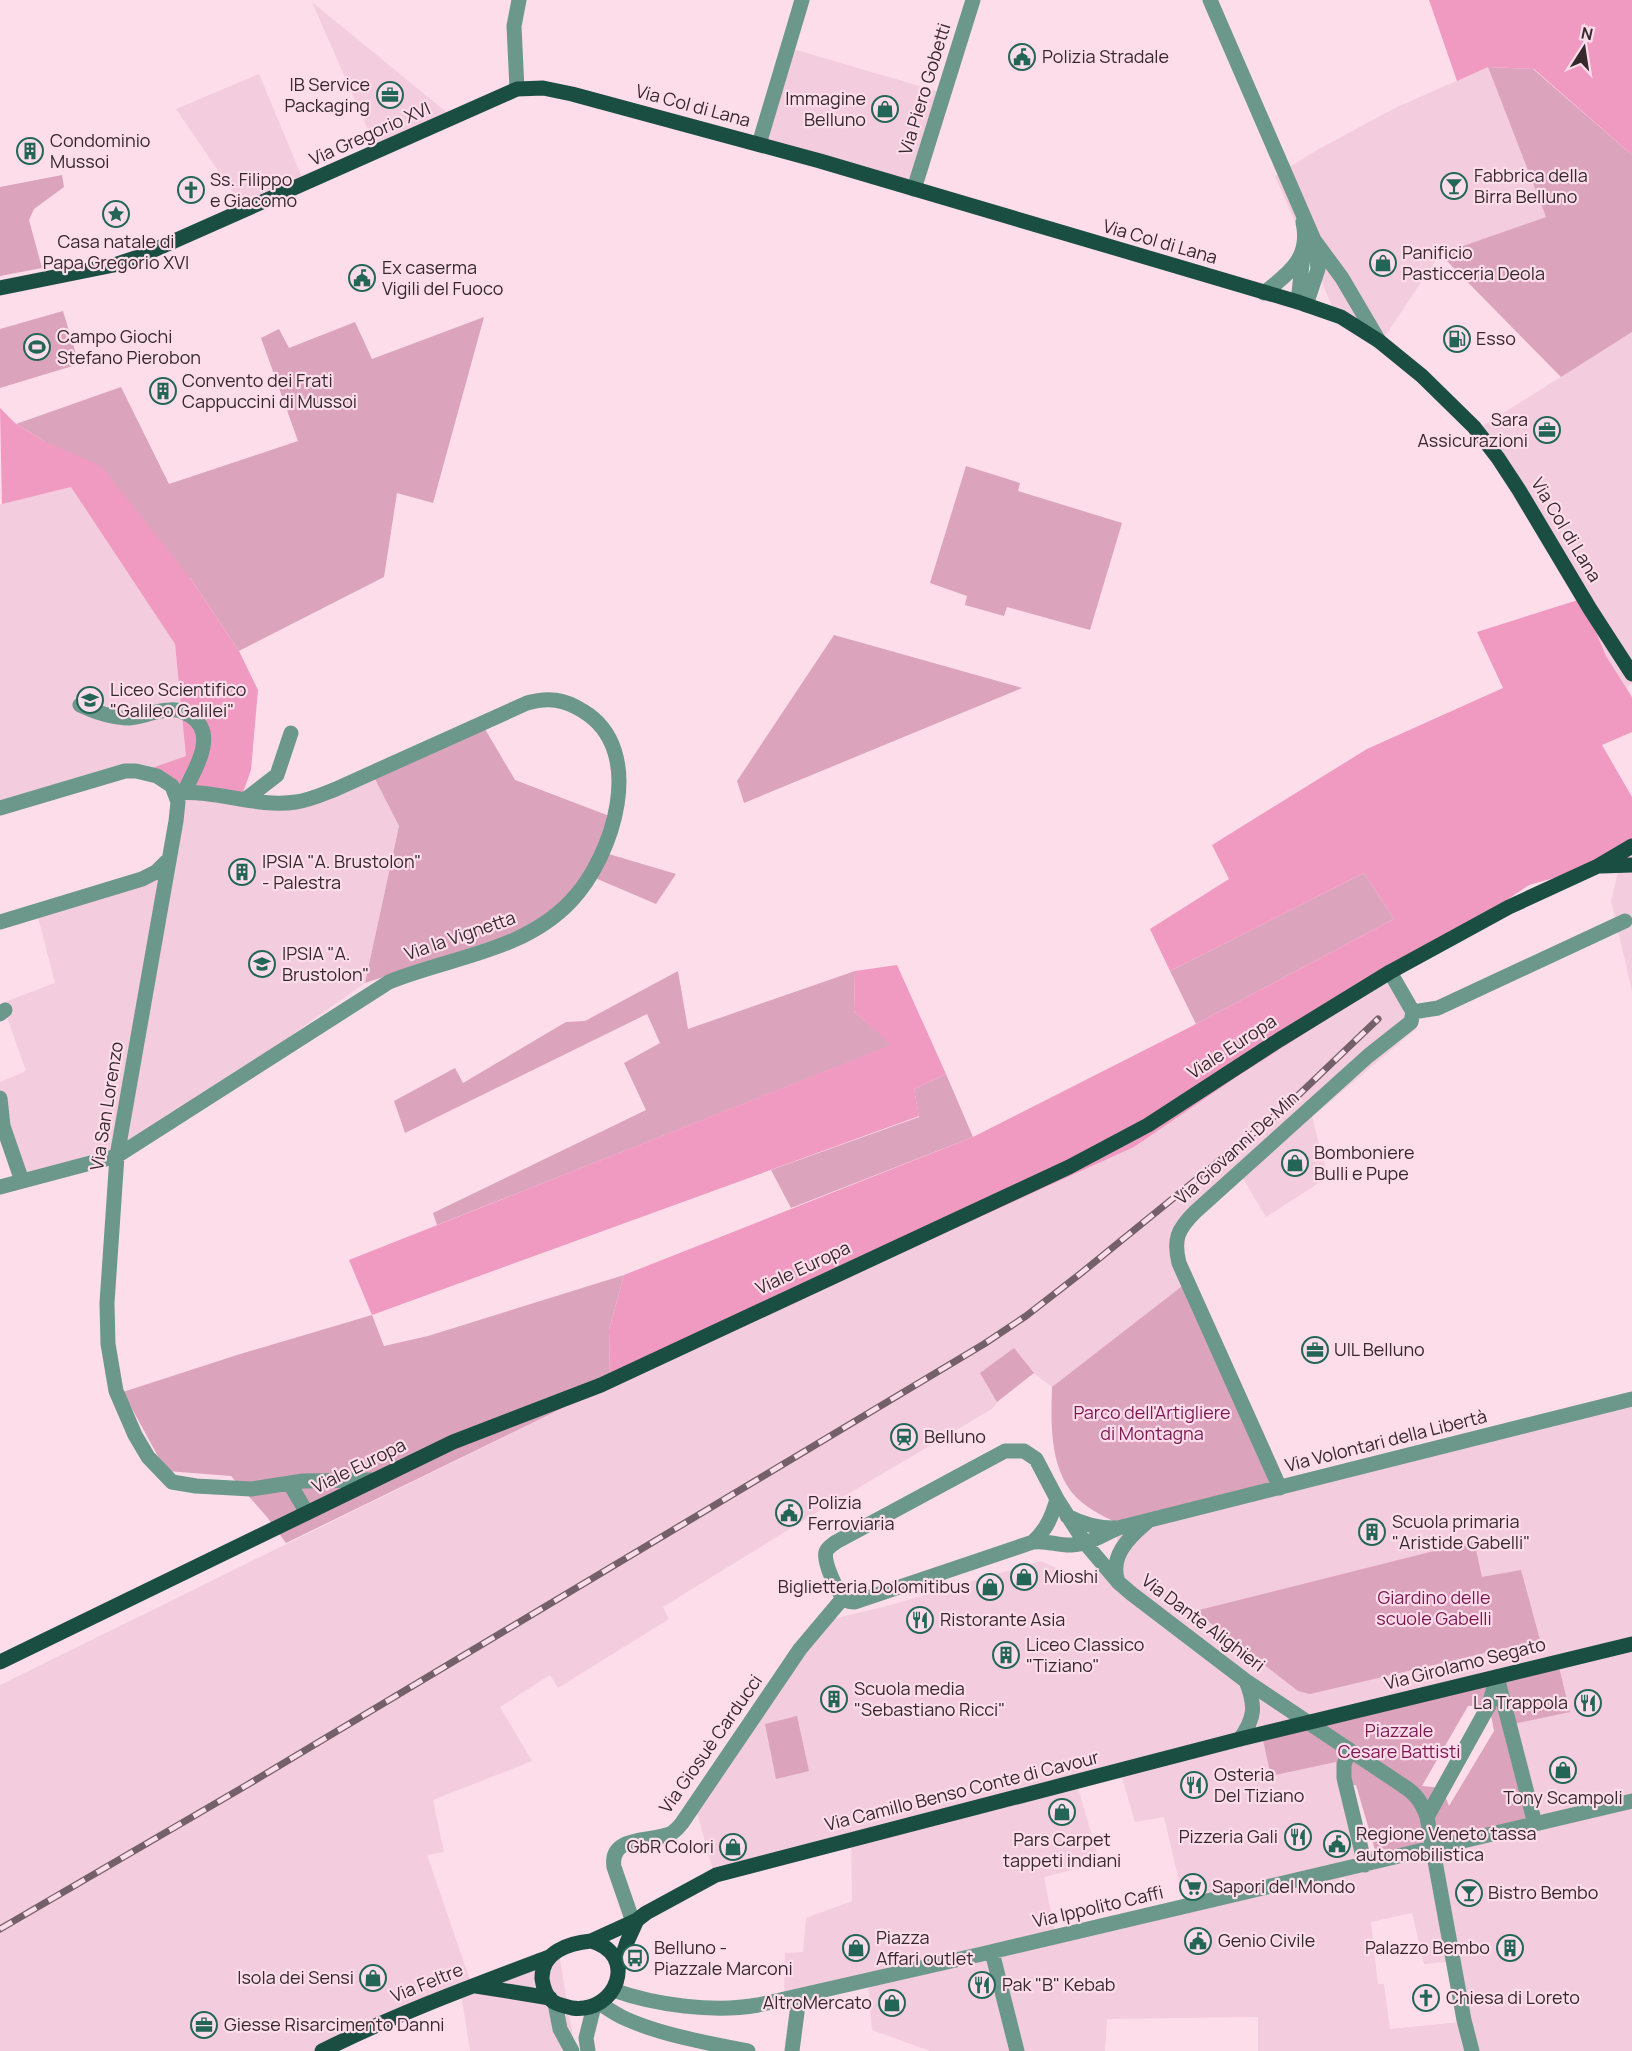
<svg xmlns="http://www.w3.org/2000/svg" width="1632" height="2051" font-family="Manrope,sans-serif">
  <rect width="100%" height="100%" fill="#feddeb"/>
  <path fill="#f3ccdd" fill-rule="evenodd" d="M312 2 450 115 376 148Z
    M793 49 950 95 920 196 763 150Z
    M1488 67 1546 217 1440 254 1377 348 1340 324 1275 176 1317 150 1395 108Z
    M259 74 304 182 245 210 176 109Z
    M1632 332V683L1626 688 1606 656 1596 632 1578 600 1473 432Z
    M71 487 175 644 187 756 149 769 0 806V504Z
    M375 779 399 826 365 983 123 1154 19 1182 0 1113V1082L26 1071 2 1003 55 983 35 906 173 866 182 800 298 805Z
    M1632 856V991L1611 901 1621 860Z
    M1388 980 1417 1028 1312 1117 1328 1177 1266 1217 1242 1177 1185 1228 1180 1252 1186 1283 1052 1387 1033 1373 999 1400 992 1409 809 1517 663 1607 669 1619 558 1688 550 1675 500 1707 532 1761 433 1800 444 1852 427 1855 471 1983 560 1959 573 2038 561 2051H470L460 1986 369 2023 314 2051H0V1685L610 1385 1134 1147 1238 1076Z
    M1632 1396V2051H1258V2017L1107 2019 1105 2051H930L872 2030 868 1985 784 2004 785 1953 803 1952 806 1918 852 1901 851 1832 780 1851 715 1878 697 1813 824 1621 887 1606 1041 1561 1079 1578 1121 1566 1115 1522ZM1557 1660 1570 1711 1513 1724 1435 1845 1362 1854 1345 1786 1337 1762 1271 1776ZM1118 1764 1135 1822 1164 1817 1186 1911 1057 1942 1044 1877 1100 1863 1074 1774ZM1412 1913 1424 1964 1457 1961 1470 2021 1390 2029 1384 1984H1378L1371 1922Z"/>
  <path fill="#dba3bc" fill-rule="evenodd" d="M1488 67 1533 69 1632 155V332L1561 377 1440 254 1546 217Z
    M62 175 64 187 34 209 29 220 42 268 0 276V187Z
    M63 311 79 364 0 388V329Z
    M484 317 433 503 397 493 384 577 239 651 191 579 44 441 16 424 121 387 169 484 298 441 261 338 279 329 289 348 355 322 372 359Z
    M966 466 1020 483 1018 491 1122 523 1090 630 1007 607 1004 616 965 605 967 596 930 583Z
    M834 635 1022 688 744 803 737 781Z
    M485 729 515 780 612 817 602 852 676 874 656 904 588 875 532 928 365 983 399 826 375 779Z
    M1364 873 1394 919 1196 1024 1170 971Z
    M678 971 688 1029 855 971 854 1011 892 1045 437 1225 433 1213 646 1110 624 1063 660 1043 647 1014 405 1133 394 1101 455 1068 463 1083 566 1022 585 1021Z
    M946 1074 973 1137 791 1208 771 1170 919 1117 914 1089Z
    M624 1275 609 1330 610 1385 286 1543 267 1517 231 1476 166 1471 123 1392 237 1355 372 1315 384 1346 428 1336Z
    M1186 1283 1281 1484 1115 1522C1101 1515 1087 1508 1076 1497 1049 1468 1051 1423 1052 1387Z
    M1014 1348 1034 1373 997 1402 980 1373Z
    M1474 1541 1482 1577 1521 1570 1540 1640 1310 1694 1298 1691 1195 1611Z
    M1557 1659 1570 1712 1513 1724 1537 1820 1365 1865 1362 1854 1375 1850 1356 1785 1345 1786 1336 1762 1271 1776 1261 1731ZM1489 1705 1494 1731 1449 1806 1442 1788 1422 1786 1468 1706Z
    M797 1716 809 1771 776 1779 765 1724Z"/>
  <path fill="#f099c1" d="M1429 0H1632V155L1534 69 1488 67 1457 81Z
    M0 408 16 424 44 441 101 466 191 579 239 651 258 690 251 770 240 801 182 800 149 769 186 756 175 644 71 487 2 504Z
    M1578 600 1596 632 1606 656 1632 697V732L1602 745 1632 797V856L1529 885 1388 980 1238 1076 1134 1147 610 1385 609 1330 624 1275 973 1137 1196 1024 1394 919 1364 873 1170 971 1150 929 1229 879 1212 845 1367 749 1503 688 1477 632Z
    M897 965 946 1074 914 1089 919 1116 372 1315 349 1260 891 1045 854 1011 855 971Z"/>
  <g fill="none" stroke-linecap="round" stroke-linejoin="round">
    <path stroke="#6b988b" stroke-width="15" d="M1210 0 1314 240 1342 278 1379 341
      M517 89 514 26 519 0
      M759 144 802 0
      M914 189 973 0
      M1264 293C1289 273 1311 258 1303 222
      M1298 302 1303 255
      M1306 305 1318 269 1315 243
      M80 705C95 712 112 718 129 718 143 717 156 710 170 710 178 709 185 712 192 717 218 735 194 771 184 792
      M246 799 277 775 291 733
      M0 808 125 771H136L157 776 172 786 178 802 176 821 117 1156 107 1303 108 1344 116 1391 135 1435 148 1457 172 1482 196 1486 251 1489 303 1481 373 1480
      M0 922 142 879 156 872 169 859
      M1413 1012 1438 1008 1625 921
      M0 1014 5 1010
      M0 1098 3 1126 22 1181
      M0 1187 117 1156 389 982C450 957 523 952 571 901 613 857 648 750 583 711 564 699 548 697 527 703L336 789C323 794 310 800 296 802 256 808 216 789 176 793
      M290 1484 307 1513
      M1280 1488 1179 1263C1173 1239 1178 1229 1195 1212L1368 1056 1411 1022 1413 1012 1390 972
      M1067 1516C1084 1525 1099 1529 1118 1528L1632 1399
      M1118 1528C1104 1534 1088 1545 1072 1545 1059 1546 1047 1540 1033 1542L855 1602C851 1602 849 1602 846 1600 838 1595 823 1562 826 1552 827 1548 832 1545 836 1542L1005 1451H1024L1036 1459 1057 1499 1085 1543 1118 1582 1132 1594 1246 1681 1402 1785C1415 1793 1422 1802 1427 1817L1464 2020 1472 2051
      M1033 1542C1047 1529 1052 1516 1057 1499
      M1118 1582C1109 1557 1128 1538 1147 1522
      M1497 1677 1535 1824
      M1240 1739C1255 1718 1256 1706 1246 1681
      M1349 1751 1344 1765V1778L1365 1865
      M1427 1817 1489 1705 1497 1677
      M633 1922 614 1867C609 1834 652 1843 672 1833 676 1830 679 1827 682 1823L800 1649 843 1598
      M992 1952 1017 2051
      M613 1990C655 2005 714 2013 758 2005L982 1954 1632 1801
      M555 2003 560 2029 572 2051
      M599 2003C607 2008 615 2014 624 2018 658 2034 711 2044 748 2051
      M588 2051 586 2038 594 2006
      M792 2051 799 1997"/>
    <path stroke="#1b4e43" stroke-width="15" d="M0 288 114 265 138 257 517 89 543 88 572 94 820 161 1298 302 1341 317 1379 341 1422 376 1474 427 1498 458 1519 490 1590 609 1632 674
      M1601 866 1632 865
      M0 1662 453 1442 601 1385 1069 1167 1148 1125 1279 1040 1390 972 1509 907 1598 866 1632 846
      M591 1941 637 1920 646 1913 716 1875 1240 1739 1632 1644
      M591 1941C639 1954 617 2014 572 2008 566 2006 556 2005 551 2000 546 1995 543 1986 542 1979 541 1952 569 1943 591 1941Z
      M618 1969 627 1942 637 1920
      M476 1986 550 1998
      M322 2051C396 2014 472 1986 549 1957"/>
    <defs>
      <path id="rail" d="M0 1929 247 1785 984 1344 1026 1316 1080 1274 1288 1105 1378 1019"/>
    </defs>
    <use href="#rail" stroke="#736068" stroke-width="7"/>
    <use href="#rail" stroke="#feddeb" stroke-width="4.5" stroke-dasharray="14" stroke-linecap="butt"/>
  </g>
  <defs>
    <symbol id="civic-ring" viewBox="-11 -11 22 22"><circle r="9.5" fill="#feddeb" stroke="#236657" stroke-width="1.5"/><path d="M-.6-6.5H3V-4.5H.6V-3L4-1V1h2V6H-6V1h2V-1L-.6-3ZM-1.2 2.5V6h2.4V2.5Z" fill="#236657"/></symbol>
    <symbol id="office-ring" viewBox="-11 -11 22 22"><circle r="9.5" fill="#feddeb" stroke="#236657" stroke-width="1.5"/><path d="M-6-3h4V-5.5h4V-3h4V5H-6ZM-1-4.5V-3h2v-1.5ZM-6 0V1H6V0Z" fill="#236657"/></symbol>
    <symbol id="shop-ring" viewBox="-11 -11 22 22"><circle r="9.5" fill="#feddeb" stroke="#236657" stroke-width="1.5"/><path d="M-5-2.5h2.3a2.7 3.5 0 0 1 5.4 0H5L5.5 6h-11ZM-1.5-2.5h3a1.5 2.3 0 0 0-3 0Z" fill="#236657"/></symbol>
    <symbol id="building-ring" viewBox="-11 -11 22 22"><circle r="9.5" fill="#feddeb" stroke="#236657" stroke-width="1.5"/><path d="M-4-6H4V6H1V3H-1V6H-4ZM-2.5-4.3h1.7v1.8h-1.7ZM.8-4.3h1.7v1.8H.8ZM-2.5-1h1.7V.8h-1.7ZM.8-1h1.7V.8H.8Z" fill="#236657"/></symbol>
    <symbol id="bar-ring" viewBox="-11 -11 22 22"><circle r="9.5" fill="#feddeb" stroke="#236657" stroke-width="1.5"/><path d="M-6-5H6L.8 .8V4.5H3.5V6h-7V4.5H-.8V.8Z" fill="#236657"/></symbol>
    <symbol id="church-ring" viewBox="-11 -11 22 22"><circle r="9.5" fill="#feddeb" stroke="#236657" stroke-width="1.5"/><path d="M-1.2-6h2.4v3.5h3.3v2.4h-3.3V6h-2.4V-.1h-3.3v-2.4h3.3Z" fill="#236657"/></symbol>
    <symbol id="sight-ring" viewBox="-11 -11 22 22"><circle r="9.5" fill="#feddeb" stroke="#236657" stroke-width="1.5"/><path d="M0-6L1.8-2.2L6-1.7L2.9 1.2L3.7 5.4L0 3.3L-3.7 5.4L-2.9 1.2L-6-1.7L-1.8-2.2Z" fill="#236657"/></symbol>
    <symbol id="fuel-ring" viewBox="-11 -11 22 22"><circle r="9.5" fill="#feddeb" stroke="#236657" stroke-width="1.5"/><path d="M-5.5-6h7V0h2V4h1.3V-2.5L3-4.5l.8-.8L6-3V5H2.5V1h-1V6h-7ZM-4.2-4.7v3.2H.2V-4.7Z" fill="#236657"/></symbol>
    <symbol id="stadium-ring" viewBox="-11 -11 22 22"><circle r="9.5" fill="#feddeb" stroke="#236657" stroke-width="1.5"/><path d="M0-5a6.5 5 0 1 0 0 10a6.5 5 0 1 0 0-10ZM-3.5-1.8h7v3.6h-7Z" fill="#236657"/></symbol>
    <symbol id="school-ring" viewBox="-11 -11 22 22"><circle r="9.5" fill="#feddeb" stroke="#236657" stroke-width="1.5"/><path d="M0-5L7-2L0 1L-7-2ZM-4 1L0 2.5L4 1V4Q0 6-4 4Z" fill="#236657"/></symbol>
    <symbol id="station-ring" viewBox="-11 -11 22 22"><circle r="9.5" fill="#feddeb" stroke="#236657" stroke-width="1.5"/><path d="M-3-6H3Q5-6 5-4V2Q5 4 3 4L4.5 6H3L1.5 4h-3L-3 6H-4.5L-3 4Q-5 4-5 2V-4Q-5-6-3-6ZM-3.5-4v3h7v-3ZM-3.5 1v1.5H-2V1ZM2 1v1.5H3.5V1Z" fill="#236657"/></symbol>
    <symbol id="restaurant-ring" viewBox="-11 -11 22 22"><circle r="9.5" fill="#feddeb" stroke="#236657" stroke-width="1.5"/><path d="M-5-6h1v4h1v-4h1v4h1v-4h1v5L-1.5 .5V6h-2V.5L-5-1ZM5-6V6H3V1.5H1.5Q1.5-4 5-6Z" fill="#236657"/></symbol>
    <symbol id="supermarket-ring" viewBox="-11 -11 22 22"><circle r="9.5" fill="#feddeb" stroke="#236657" stroke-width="1.5"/><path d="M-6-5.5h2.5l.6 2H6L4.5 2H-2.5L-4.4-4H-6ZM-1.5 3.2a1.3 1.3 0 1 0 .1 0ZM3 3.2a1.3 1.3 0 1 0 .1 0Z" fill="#236657"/></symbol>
    <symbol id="bus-ring" viewBox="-11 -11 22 22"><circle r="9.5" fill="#feddeb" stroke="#236657" stroke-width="1.5"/><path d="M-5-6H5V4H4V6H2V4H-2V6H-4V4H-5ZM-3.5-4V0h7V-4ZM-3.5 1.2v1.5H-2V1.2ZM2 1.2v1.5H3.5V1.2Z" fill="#236657"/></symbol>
  </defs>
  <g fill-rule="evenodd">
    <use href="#civic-ring" x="1007" y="42" width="30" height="30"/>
    <use href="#office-ring" x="375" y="80" width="30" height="30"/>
    <use href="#shop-ring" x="870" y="94" width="30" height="30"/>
    <use href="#building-ring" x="15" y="136" width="30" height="30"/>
    <use href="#bar-ring" x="1439" y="171" width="30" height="30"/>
    <use href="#church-ring" x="176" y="175" width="30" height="30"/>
    <use href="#sight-ring" x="101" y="199" width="30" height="30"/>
    <use href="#shop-ring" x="1368" y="248" width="30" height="30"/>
    <use href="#civic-ring" x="347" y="263" width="30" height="30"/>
    <use href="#fuel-ring" x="1442" y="324" width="30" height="30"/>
    <use href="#stadium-ring" x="22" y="332" width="30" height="30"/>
    <use href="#building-ring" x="148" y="376" width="30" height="30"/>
    <use href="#office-ring" x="1532" y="415" width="30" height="30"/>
    <use href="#school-ring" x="75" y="685" width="30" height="30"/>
    <use href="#building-ring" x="227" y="857" width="30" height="30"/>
    <use href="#school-ring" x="247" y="949" width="30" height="30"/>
    <use href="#shop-ring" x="1280" y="1148" width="30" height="30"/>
    <use href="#office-ring" x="1300" y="1335" width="30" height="30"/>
    <use href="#station-ring" x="889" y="1422" width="30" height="30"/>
    <use href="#civic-ring" x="774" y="1498" width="30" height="30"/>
    <use href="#building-ring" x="1357" y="1517" width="30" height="30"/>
    <use href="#shop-ring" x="1009" y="1562" width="30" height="30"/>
    <use href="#shop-ring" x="975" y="1572" width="30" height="30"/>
    <use href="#restaurant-ring" x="905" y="1605" width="30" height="30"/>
    <use href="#building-ring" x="991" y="1640" width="30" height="30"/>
    <use href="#building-ring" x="819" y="1684" width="30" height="30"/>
    <use href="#restaurant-ring" x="1573" y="1688" width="30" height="30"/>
    <use href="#shop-ring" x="1548" y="1755" width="30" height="30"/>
    <use href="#restaurant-ring" x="1179" y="1770" width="30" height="30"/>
    <use href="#shop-ring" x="1047" y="1797" width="30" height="30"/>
    <use href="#restaurant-ring" x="1283" y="1822" width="30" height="30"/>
    <use href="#civic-ring" x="1322" y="1829" width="30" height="30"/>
    <use href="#shop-ring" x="718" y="1832" width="30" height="30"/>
    <use href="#supermarket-ring" x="1178" y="1872" width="30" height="30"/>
    <use href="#bar-ring" x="1454" y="1878" width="30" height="30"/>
    <use href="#civic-ring" x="1183" y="1926" width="30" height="30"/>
    <use href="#shop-ring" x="841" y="1933" width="30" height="30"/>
    <use href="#building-ring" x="1495" y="1933" width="30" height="30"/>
    <use href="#bus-ring" x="620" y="1943" width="30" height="30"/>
    <use href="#shop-ring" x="358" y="1963" width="30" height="30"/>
    <use href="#restaurant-ring" x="967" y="1970" width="30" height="30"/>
    <use href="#church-ring" x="1411" y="1983" width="30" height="30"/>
    <use href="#shop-ring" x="877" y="1988" width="30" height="30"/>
    <use href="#office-ring" x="189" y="2010" width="30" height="30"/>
  </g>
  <g text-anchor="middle" stroke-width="4.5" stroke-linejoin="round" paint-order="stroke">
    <g font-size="18" fill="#35292e" stroke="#feddeb" text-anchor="start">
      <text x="1042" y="63">Polizia Stradale</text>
      <text x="370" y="91" text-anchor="end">IB Service<tspan x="370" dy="21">Packaging</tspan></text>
      <text x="866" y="105" text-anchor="end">Immagine<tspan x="866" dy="21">Belluno</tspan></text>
      <text x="50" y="147">Condominio<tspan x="50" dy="21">Mussoi</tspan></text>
      <text x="1474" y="182">Fabbrica della<tspan x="1474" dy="21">Birra Belluno</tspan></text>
      <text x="210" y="186">Ss. Filippo<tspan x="210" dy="21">e Giacomo</tspan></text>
      <text x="116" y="248" text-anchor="middle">Casa natale di<tspan x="116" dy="21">Papa Gregorio XVI</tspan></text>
      <text x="1402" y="259">Panificio<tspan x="1402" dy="21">Pasticceria Deola</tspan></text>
      <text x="382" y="274">Ex caserma<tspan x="382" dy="21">Vigili del Fuoco</tspan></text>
      <text x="57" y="343">Campo Giochi<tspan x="57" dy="21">Stefano Pierobon</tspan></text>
      <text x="1476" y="345">Esso</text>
      <text x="182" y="387">Convento dei Frati<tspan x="182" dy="21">Cappuccini di Mussoi</tspan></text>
      <text x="1528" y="426" text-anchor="end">Sara<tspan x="1528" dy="21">Assicurazioni</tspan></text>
      <text x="110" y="696">Liceo Scientifico<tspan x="110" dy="21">"Galileo Galilei"</tspan></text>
      <text x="262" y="868">IPSIA "A. Brustolon"<tspan x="262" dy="21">- Palestra</tspan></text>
      <text x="282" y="960">IPSIA "A.<tspan x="282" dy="21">Brustolon"</tspan></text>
      <text x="1314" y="1159">Bomboniere<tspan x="1314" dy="21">Bulli e Pupe</tspan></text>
      <text x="1334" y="1356">UIL Belluno</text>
      <text x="924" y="1443">Belluno</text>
      <text x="808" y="1509">Polizia<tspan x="808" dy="21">Ferroviaria</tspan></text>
      <text x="1392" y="1528">Scuola primaria<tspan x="1392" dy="21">"Aristide Gabelli"</tspan></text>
      <text x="1044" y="1583">Mioshi</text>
      <text x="970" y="1593" text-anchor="end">Biglietteria Dolomitibus</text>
      <text x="940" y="1626">Ristorante Asia</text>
      <text x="1026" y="1651">Liceo Classico<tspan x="1026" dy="21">"Tiziano"</tspan></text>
      <text x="854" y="1695">Scuola media<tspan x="854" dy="21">"Sebastiano Ricci"</tspan></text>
      <text x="1568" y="1709" text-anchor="end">La Trappola</text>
      <text x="1214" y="1781">Osteria<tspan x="1214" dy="21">Del Tiziano</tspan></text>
      <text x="1563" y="1804" text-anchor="middle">Tony Scampoli</text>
      <text x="1356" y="1840">Regione Veneto tassa<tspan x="1356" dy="21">automobilistica</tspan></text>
      <text x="1278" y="1843" text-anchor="end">Pizzeria Gali</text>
      <text x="1062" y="1846" text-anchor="middle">Pars Carpet<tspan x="1062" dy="21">tappeti indiani</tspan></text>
      <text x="714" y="1853" text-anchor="end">GbR Colori</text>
      <text x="1212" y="1893">Sapori del Mondo</text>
      <text x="1488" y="1899">Bistro Bembo</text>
      <text x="876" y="1944">Piazza<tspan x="876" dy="21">Affari outlet</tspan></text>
      <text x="1218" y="1947">Genio Civile</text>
      <text x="654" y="1954">Belluno -<tspan x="654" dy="21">Piazzale Marconi</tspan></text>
      <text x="1490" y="1954" text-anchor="end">Palazzo Bembo</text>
      <text x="354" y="1984" text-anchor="end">Isola dei Sensi</text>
      <text x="1002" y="1991">Pak "B" Kebab</text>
      <text x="1446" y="2004">Chiesa di Loreto</text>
      <text x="872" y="2009" text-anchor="end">AltroMercato</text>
      <text x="224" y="2031">Giesse Risarcimento Danni</text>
    </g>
    <g font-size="18" fill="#35292e" stroke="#feddeb">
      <text transform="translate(925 89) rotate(-73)" y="6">Via Piero Gobetti</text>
      <text transform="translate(693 106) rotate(15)" y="6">Via Col di Lana</text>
      <text transform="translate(370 134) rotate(-24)" y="6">Via Gregorio XVI</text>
      <text transform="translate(1160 242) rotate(16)" y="6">Via Col di Lana</text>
      <text transform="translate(1566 530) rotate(59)" y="6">Via Col di Lana</text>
      <text transform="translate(460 936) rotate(-19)" y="6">Via la Vignetta</text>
      <text transform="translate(1232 1047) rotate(-33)" y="6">Viale Europa</text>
      <text transform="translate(107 1106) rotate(-81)" y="6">Via San Lorenzo</text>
      <text transform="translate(1237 1148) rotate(-42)" y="6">Via Giovanni De Min</text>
      <text transform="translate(803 1268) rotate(-25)" y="6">Viale Europa</text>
      <text transform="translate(1386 1441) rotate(-14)" y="6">Via Volontari della Libertà</text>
      <text transform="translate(359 1466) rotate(-26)" y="6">Viale Europa</text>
      <text transform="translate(1203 1623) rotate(37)" y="6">Via Dante Alighieri</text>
      <text transform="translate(1465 1664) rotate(-14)" y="6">Via Girolamo Segato</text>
      <text transform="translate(711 1744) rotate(-55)" y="6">Via Giosuè Carducci</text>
      <text transform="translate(962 1791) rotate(-14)" y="6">Via Camillo Benso Conte di Cavour</text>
      <text transform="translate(1098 1907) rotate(-13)" y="6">Via Ippolito Caffi</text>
      <text transform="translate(427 1983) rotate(-22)" y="6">Via Feltre</text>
    </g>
    <g font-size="18" fill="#7b1751" stroke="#feddeb">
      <text x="1152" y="1419">Parco dell'Artigliere<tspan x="1152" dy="21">di Montagna</tspan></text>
      <text x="1434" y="1604">Giardino delle<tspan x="1434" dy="21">scuole Gabelli</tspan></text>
      <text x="1399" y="1737">Piazzale<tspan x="1399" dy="21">Cesare Battisti</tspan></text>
    </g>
  </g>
  <g transform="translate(1584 48) rotate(12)" stroke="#feddeb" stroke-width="4.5" paint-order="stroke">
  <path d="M0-4.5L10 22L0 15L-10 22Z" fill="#35292e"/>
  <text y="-9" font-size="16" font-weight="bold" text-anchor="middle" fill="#35292e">N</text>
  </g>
</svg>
